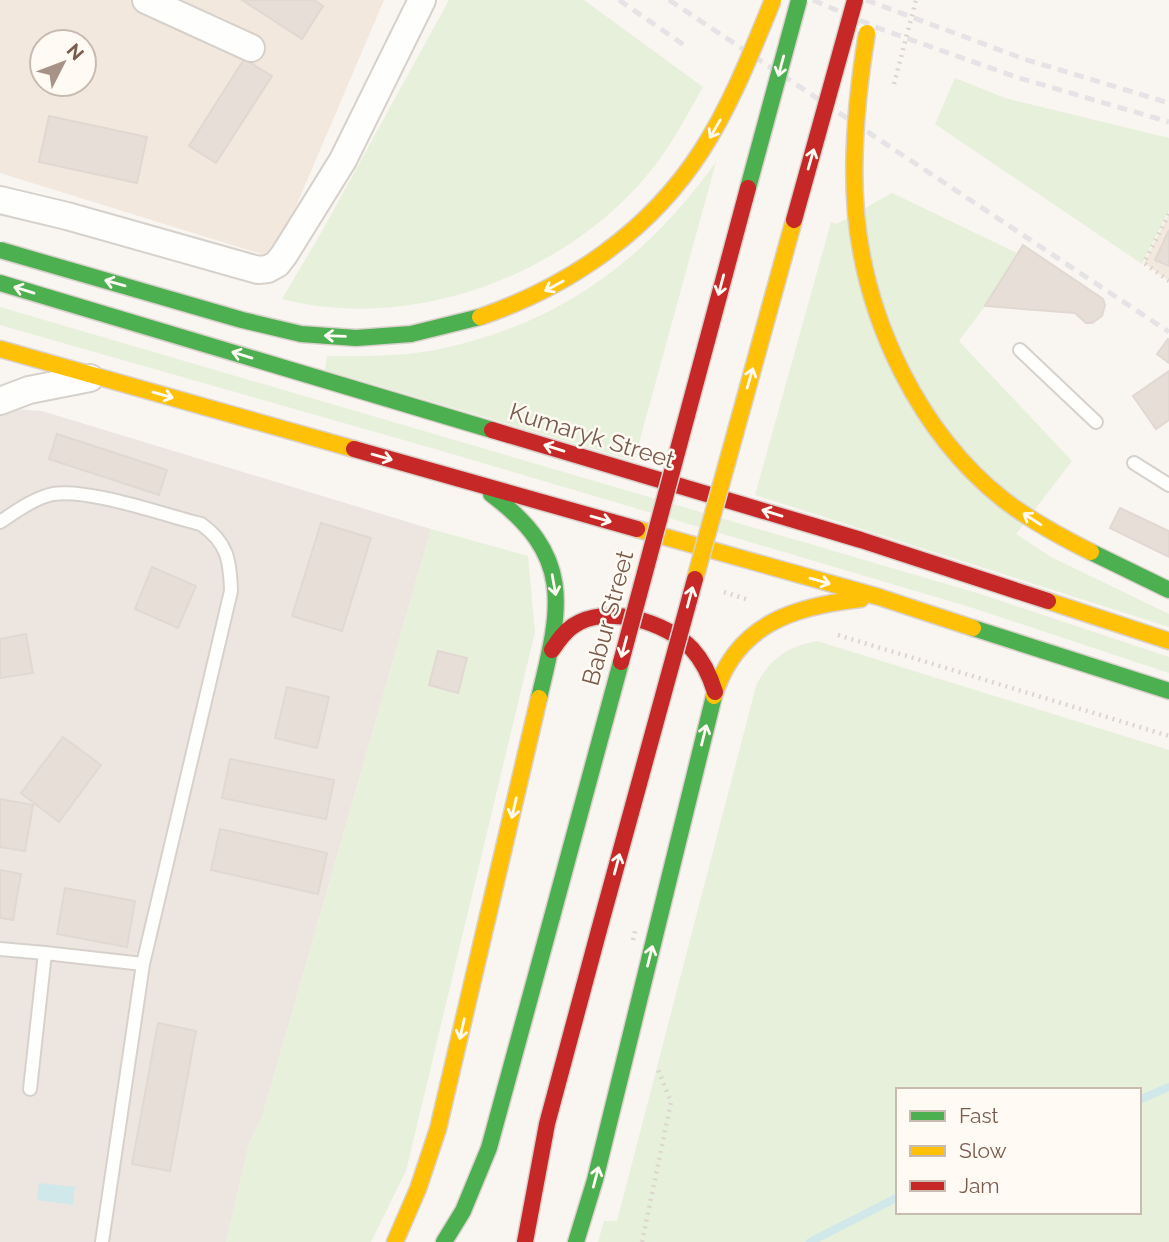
<svg xmlns="http://www.w3.org/2000/svg" width="1169" height="1242" font-family="Raleway,sans-serif">
  <rect width="100%" height="100%" fill="#f9f5f0"/>
  <path fill="#f2e8de" fill-rule="evenodd" d="M0 0H384L274 258 0 173ZM42 42H84V84H42Z
    M1169 214V281L1144 263Z"/>
  <path fill="#ede5e0" d="M16 409 42 411 431 529 262 1117 249 1144 226 1242H0V416Z"/>
  <path fill="#e7f0db" fill-rule="evenodd" d="M449 0H584L703 87C685 119 668 152 643 180 558 278 409 332 282 299L321 233Z
    M955 78 1005 98 1169 138V210L1142 264 935 124Z
    M716 162 634 461 325 370 327 356C366 356 407 357 444 348 563 322 646 259 716 162Z
    M892 193 1017 253 985 306 959 341 1072 461 1016 534 1051 557 1169 614V627L755 495 831 222 837 224Z
    M0 307 977 593 1169 657V673L973 608 442 451 0 325Z
    M431 529 528 556 535 632 406 1171 371 1242H226L249 1144 262 1117Z
    M817 641 1169 750V1242H598L604 1221H617L756 686C770 658 787 647 817 641ZM898 1090H1139V1212H898Z"/>
  <path fill="#d0e8ea" d="M39 1183 75 1187 73 1205 37 1200Z"/>
  <g fill="none" stroke-linecap="round" stroke-linejoin="round">
    <path stroke="#d0e8ea" stroke-width="8" d="M1139 1100 1169 1087
      M810 1242 898 1197"/>
  </g>
  <path fill="#e6ded7" stroke="#e2d8d2" stroke-width="2" d="M242 0H314L323 6 302 39Z
    M244 59 272 76 216 163 189 146Z
    M49 116 147 137 137 183 39 162Z
    M1169 230V266L1155 260Z
    M1023 245 1103 299 1105 305 1102 316 1092 323H1086L1075 313 985 306Z
    M1168 339 1169 340V363L1157 354Z
    M1169 371V420L1156 429 1133 396Z
    M57 434 167 470 159 495 49 459Z
    M1120 508 1169 531V557L1110 528Z
    M321 523 371 538 342 631 292 616Z
    M152 567 196 586 178 628 135 609Z
    M26 634 33 673 0 678V639Z
    M438 651 467 658 458 693 429 685Z
    M287 687 329 697 317 748 275 738Z
    M63 737 101 765 59 822 21 793Z
    M230 759 334 780 326 819 222 798Z
    M0 799 33 805 25 851 0 847Z
    M220 829 327 853 318 894 211 870Z
    M0 870 21 874 13 920 0 918Z
    M65 888 135 901 127 947 57 934Z
    M158 1023 196 1031 170 1171 132 1164Z"/>
  <g fill="none" stroke-linecap="round" stroke-linejoin="round">
    <defs>
      <path id="lane" d="M1020 350 1096 422
        M1134 463 1169 485
        M0 522C15 512 34 498 53 494 89 488 164 515 201 524 228 543 230 561 231 591L143 964 102 1242
        M0 949 45 953
        M30 1089 45 953 143 964"/>
      <path id="street" d="M146 0 251 48
        M0 200 67 216 258 270 268 269 277 264 284 255 343 160 422 0
        M0 401 29 390 90 378"/>
      <path id="fast" d="M0 283 492 430
        M491 494C575 557 561 607 539 698
        M1091 552 1169 590
        M973 628 1169 691
        M444 1242 463 1211 489 1148 552 917
        M576 1242 595 1180 714 696"/>
      <path id="slow" d="M0 349 354 449
        M637 529 879 597 973 628
        M1048 601 1169 641
        M714 696C736 624 794 606 861 599
        M395 1242 418 1189 438 1129 539 698"/>
      <path id="jam" d="M492 430 861 540 1048 601
        M354 449 637 529
        M552 650C558 641 564 632 573 626 606 603 667 622 692 649 704 662 710 676 715 692
        M525 1242 547 1124 599 930"/>
    </defs>
    <use href="#lane" stroke="#d7d1cb" stroke-width="16"/>
    <use href="#street" stroke="#d7d1cb" stroke-width="30"/>
    <use href="#fast" stroke="#dad1cc" stroke-width="19"/>
    <use href="#slow" stroke="#dad1cc" stroke-width="19"/>
    <use href="#jam" stroke="#dad1cc" stroke-width="19"/>
    <path stroke="#dcd5d0" stroke-width="4.5" stroke-dasharray="2 5" stroke-linecap="butt" d="M1169 214 1144 263 1169 281
      M724 592 749 600
      M838 635 1169 736
      M642 1242 671 1102 657 1067"/>
    <use href="#lane" stroke="#fefefd" stroke-width="12"/>
    <use href="#street" stroke="#fefefd" stroke-width="26"/>
    <use href="#fast" stroke="#4caf50" stroke-width="16"/>
    <use href="#slow" stroke="#ffc107" stroke-width="16"/>
    <use href="#jam" stroke="#c62828" stroke-width="16"/>
    <path stroke="#e6e3e7" stroke-width="5" stroke-dasharray="10 7" stroke-linecap="butt" d="M619 0 684 45
      M669 0 1169 332
      M813 0 878 28 1016 77 1169 122
      M866 0 1024 59 1169 103"/>
    <defs>
      <path id="fast-bridge" d="M748 188 799 0
        M0 250 242 320 301 334 356 338 411 334 480 317
        M552 917 621 662"/>
      <path id="slow-bridge" d="M867 33C857 93 851 153 856 214 866 321 919 433 1004 500 1031 521 1061 537 1091 552
        M480 317C570 286 650 231 702 150 732 103 752 51 773 0
        M695 579 794 220"/>
      <path id="jam-bridge" d="M794 220 855 0
        M621 662 748 188
        M599 930 695 579"/>
    </defs>
    <use href="#fast-bridge" stroke="#dad1cc" stroke-width="19" stroke-linecap="butt"/>
    <use href="#slow-bridge" stroke="#dad1cc" stroke-width="19" stroke-linecap="butt"/>
    <use href="#jam-bridge" stroke="#dad1cc" stroke-width="19" stroke-linecap="butt"/>
    <path stroke="#dcd5d0" stroke-width="4.5" stroke-dasharray="2 5" stroke-linecap="butt" d="M894 84 916 0
      M633 940 636 927"/>
    <use href="#fast-bridge" stroke="#4caf50" stroke-width="16"/>
    <use href="#slow-bridge" stroke="#ffc107" stroke-width="16"/>
    <use href="#jam-bridge" stroke="#c62828" stroke-width="16"/>
  </g>
  <defs><path id="oneway-shaft" d="M-6 0H5M1.5-3L5.5 0L1.5 3" fill="none" stroke-width="1.6" stroke-linecap="round" stroke-linejoin="round" transform="scale(1.75)"/></defs>
  <g stroke="#fffaf3">
    <use href="#oneway-shaft" transform="translate(781 66) rotate(105)"/>
    <use href="#oneway-shaft" transform="translate(715 129) rotate(120)"/>
    <use href="#oneway-shaft" transform="translate(811 159) rotate(-74)"/>
    <use href="#oneway-shaft" transform="translate(115 283) rotate(-164)"/>
    <use href="#oneway-shaft" transform="translate(721 285) rotate(105)"/>
    <use href="#oneway-shaft" transform="translate(554 286) rotate(151)"/>
    <use href="#oneway-shaft" transform="translate(24 290) rotate(-163)"/>
    <use href="#oneway-shaft" transform="translate(335 336) rotate(-178)"/>
    <use href="#oneway-shaft" transform="translate(242 355) rotate(-163)"/>
    <use href="#oneway-shaft" transform="translate(750 378) rotate(-74)"/>
    <use href="#oneway-shaft" transform="translate(163 395) rotate(16)"/>
    <use href="#oneway-shaft" transform="translate(554 448) rotate(-163)"/>
    <use href="#oneway-shaft" transform="translate(382 457) rotate(16)"/>
    <use href="#oneway-shaft" transform="translate(772 513) rotate(-163)"/>
    <use href="#oneway-shaft" transform="translate(601 519) rotate(16)"/>
    <use href="#oneway-shaft" transform="translate(1032 519) rotate(-147)"/>
    <use href="#oneway-shaft" transform="translate(820 581) rotate(16)"/>
    <use href="#oneway-shaft" transform="translate(554 585) rotate(80)"/>
    <use href="#oneway-shaft" transform="translate(690 597) rotate(-75)"/>
    <use href="#oneway-shaft" transform="translate(624 647) rotate(105)"/>
    <use href="#oneway-shaft" transform="translate(704 735) rotate(-76)"/>
    <use href="#oneway-shaft" transform="translate(514 808) rotate(103)"/>
    <use href="#oneway-shaft" transform="translate(617 864) rotate(-75)"/>
    <use href="#oneway-shaft" transform="translate(650 956) rotate(-76)"/>
    <use href="#oneway-shaft" transform="translate(462 1029) rotate(103)"/>
    <use href="#oneway-shaft" transform="translate(596 1177) rotate(-75)"/>
  </g>
  <g text-anchor="middle" stroke-width="5" stroke-linejoin="round" paint-order="stroke">
    <g font-size="24" fill="#7a5c4d" stroke="#fffaf3">
      <text transform="translate(592 436) rotate(17)" y="8">Kumaryk Street</text>
      <text transform="translate(608 618) rotate(-75)" y="8">Babur Street</text>
    </g>
  </g>
  <rect x="896" y="1088" width="245" height="126" fill="#fffaf3" stroke="#cabbb1" stroke-width="2"/>
  <rect x="910" y="1111" width="35" height="10" fill="#4caf50" stroke="#cabbb1" stroke-width="2"/>
  <text x="959" y="1123" font-size="21" fill="#7a5c4d">Fast</text>
  <rect x="910" y="1146" width="35" height="10" fill="#ffc107" stroke="#cabbb1" stroke-width="2"/>
  <text x="959" y="1158" font-size="21" fill="#7a5c4d">Slow</text>
  <rect x="910" y="1181" width="35" height="10" fill="#c62828" stroke="#cabbb1" stroke-width="2"/>
  <text x="959" y="1193" font-size="21" fill="#7a5c4d">Jam</text>
  <g transform="translate(63 63) rotate(48)"><circle r="33" fill="#fffaf3" stroke="#cabbb1" stroke-width="2"/>
  <path d="M0-5L12 26L0 18L-12 26Z" fill="#a69286"/>
  <text y="-10" font-size="19" font-weight="bold" text-anchor="middle" fill="#7a5c4d">N</text>
  </g>
</svg>
